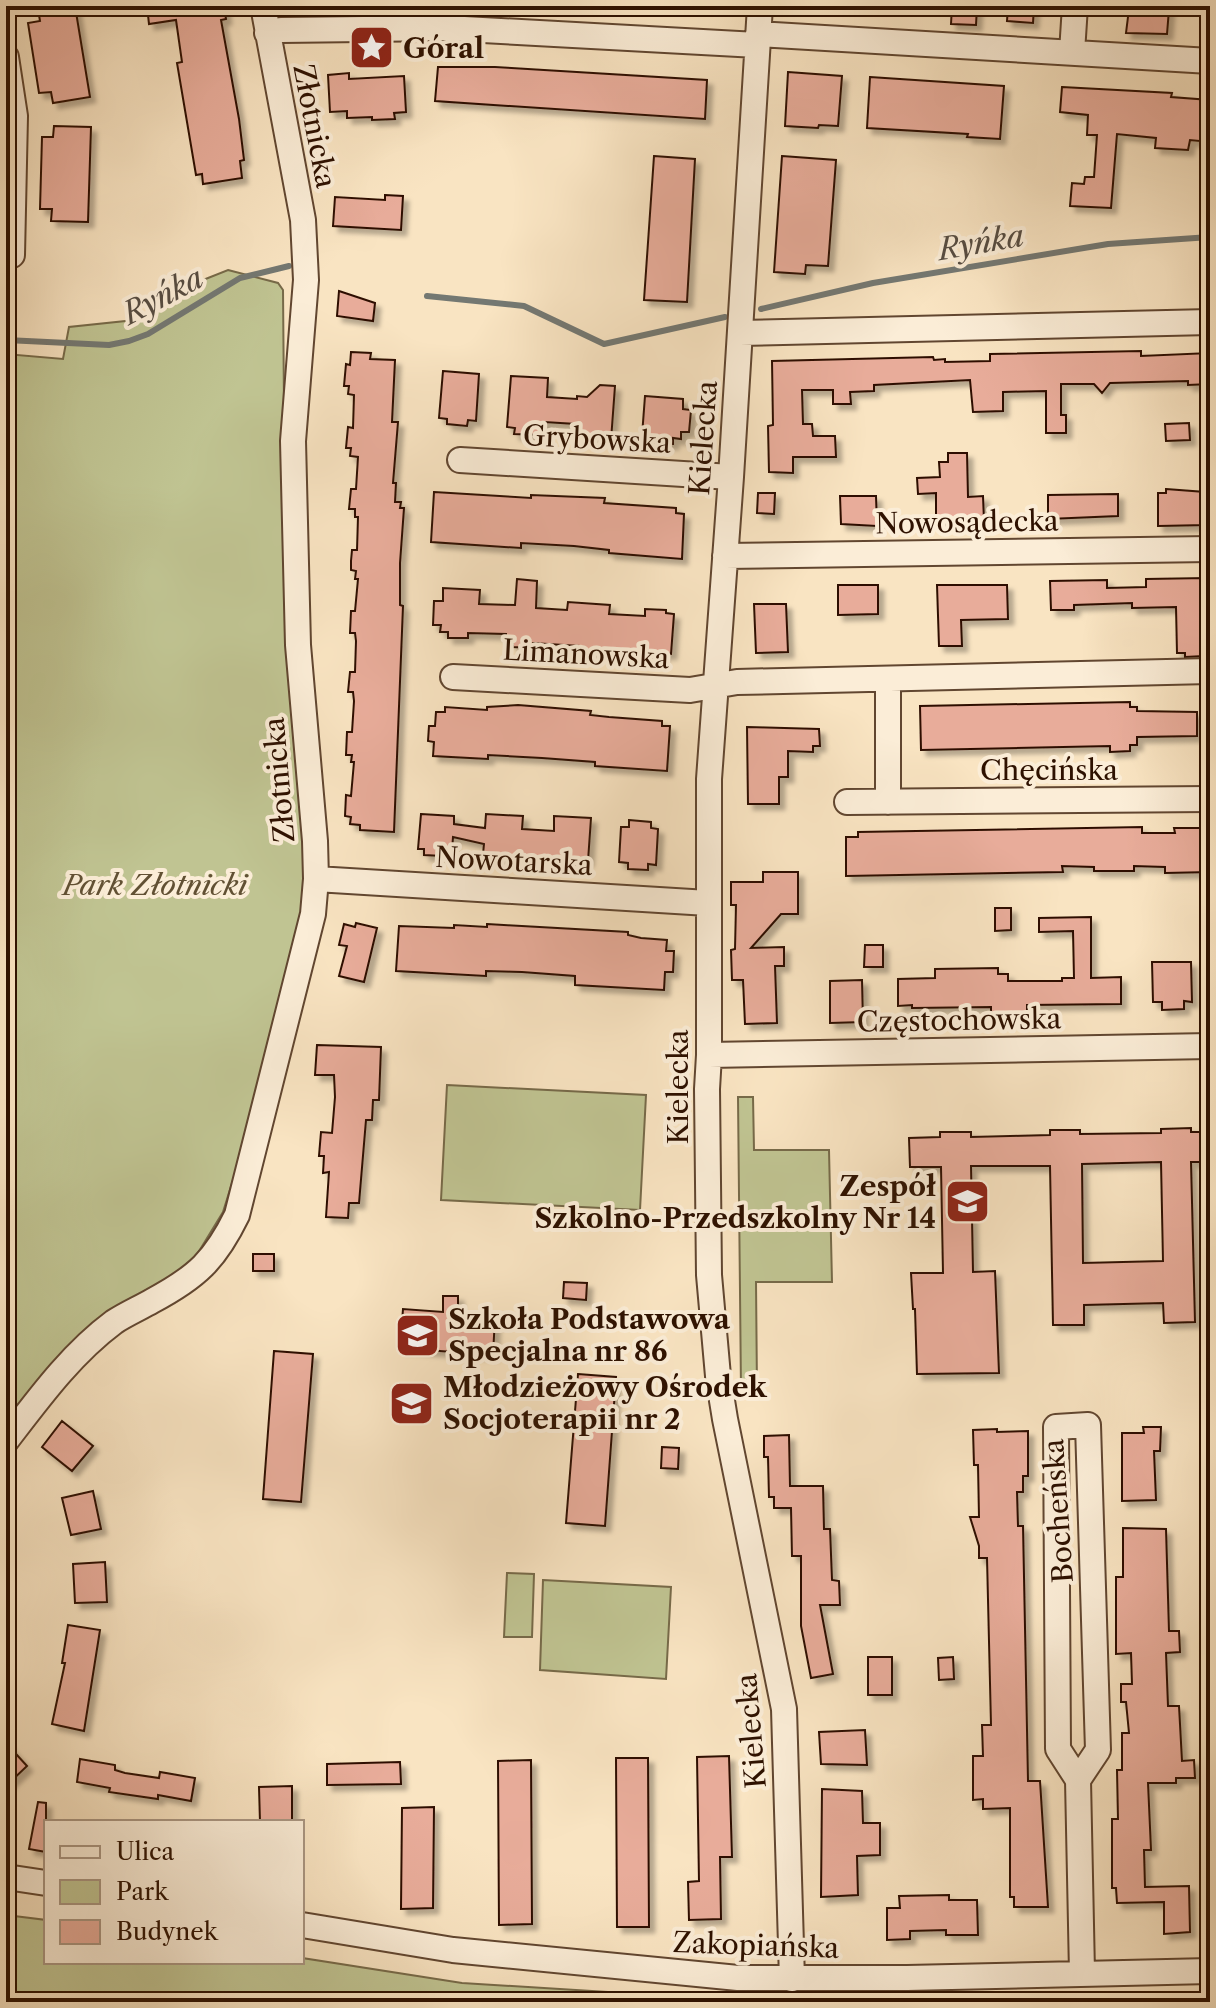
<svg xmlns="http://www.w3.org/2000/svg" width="1216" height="2008" font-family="'Libre Caslon Text',serif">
  <defs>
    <filter id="shadow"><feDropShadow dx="5.5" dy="5.5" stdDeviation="2" flood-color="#0004"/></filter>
  </defs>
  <rect width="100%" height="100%" fill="#f9e4c2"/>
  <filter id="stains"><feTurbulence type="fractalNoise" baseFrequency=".0025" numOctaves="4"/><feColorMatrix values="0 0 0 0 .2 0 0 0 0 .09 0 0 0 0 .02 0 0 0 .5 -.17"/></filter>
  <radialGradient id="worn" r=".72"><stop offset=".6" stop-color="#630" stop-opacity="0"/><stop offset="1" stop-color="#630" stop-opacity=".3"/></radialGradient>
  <path fill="#c0c492" stroke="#776a49" stroke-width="2" d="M228 270 278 283 283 290 286 636 306 852 303 918 251 1122 223 1212 190 1266 6 1427V354L63 359 69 327 135 320 193 284Z
    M447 1085 646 1095 640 1210 441 1200Z
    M738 1097H753L754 1150H829L832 1282H756L757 1389 741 1390Z
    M507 1573 534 1574 532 1637H504Z
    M543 1580 671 1587 666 1679 540 1670Z
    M6 1915 46 1920V1962H302V1958L462 1983 770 2002H6Z"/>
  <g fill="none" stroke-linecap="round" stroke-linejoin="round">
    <path stroke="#747872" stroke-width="6" d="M427 296 524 306 604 344 725 317
      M761 309 873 283 1108 244 1210 237
      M6 340 109 345 129 341 148 334 240 278 289 266"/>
  </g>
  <path fill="#e8ac9a" stroke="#2e1100" stroke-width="2" fill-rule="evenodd" filter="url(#shadow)" d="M59 6H75L90 97 53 103 51 92 39 93 28 23 40 21 38 9Z
    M147 6H224L226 19 221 20 239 119 244 160 240 161 242 178 203 184 202 174 196 175 177 63 182 62 176 20 149 24Z
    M952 6H977L976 25 951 24Z
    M1008 6H1034L1033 23 1007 21Z
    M1154 7 1169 9 1167 34 1126 33 1129 9 1154 11Z
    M438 67H495L707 80 705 119 435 101Z
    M788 72 842 76 838 126 819 125 818 128 785 126Z
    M349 73V79L404 76 406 112 394 113 395 119 372 120V117L347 118V111L330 112 328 75Z
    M870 77 1004 86 1000 139 967 137 968 134 867 128Z
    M1062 87 1172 93 1171 97 1210 100V142L1190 140 1188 150 1155 148 1156 138 1117 134 1111 208 1070 206 1072 183 1084 184 1085 177H1094L1097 135H1087L1088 115 1060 112Z
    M54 126 91 127 88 222 51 221 52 209H40L42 137H53Z
    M654 156 695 159 687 302 644 300Z
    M782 156 836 160 828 266 806 265 805 274 774 272Z
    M385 195 403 196 401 230 333 226 335 197 385 200Z
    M339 291 375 303 373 321 337 316Z
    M1141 351V356L1210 353V384L1188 385V381L1110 383 1102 393 1094 384H1061V415H1066V433H1046V391L1003 392V411L973 412 970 380 874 385V391L850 392 851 404H833V390H802L803 424H812L813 436H835L836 457H793V473L769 472 768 426 773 425 772 361 933 357 934 360 945 359V362L990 361V354Z
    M351 352 371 353 370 359 395 360 392 422H398L393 483H396L395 502H401L400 508H404L400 563V605L403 606 394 832 360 830V825L350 824 351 817 345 816 346 795 351 796 354 762H351L352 755H346L347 732H352L354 701 353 692H348L350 672H355L356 641 355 633H350L351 611H355L358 579H355L356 571 351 570V561L352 550H357L358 517H355V509H349L351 489H356L358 457 350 456 351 448H346L348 427 353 428 354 395 348 394 349 386H344L346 364 350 365Z
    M443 371 479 374 476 421 468 420 467 426 447 424V419L439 418Z
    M511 376 548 378 547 397 577 399V396L587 397 600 385 615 386 611 440 583 438V432L576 431V424L545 422 544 435 514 434 515 428 507 427Z
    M645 396 683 399V409L691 410 689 432H681V439L673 438V444L649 442 650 437 642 436Z
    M1189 423 1190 440 1166 441 1165 424Z
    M948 453H967L968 497 983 496 984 521H936V493L918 494 917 478 940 477 939 462H948Z
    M1166 489 1205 492 1206 525 1158 526V493H1166Z
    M434 492 531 498V495L605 498 604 503 676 508V513L684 514 682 559 609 553V550L574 546 521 543V548L431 542Z
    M758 493H775L774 514 757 513Z
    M1118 494V516L1048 519V495Z
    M840 496H876L877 526 841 524Z
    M1207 578 1210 618 1203 619 1204 656 1185 657V653H1177L1176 607 1132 608V603L1074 605V610H1051L1050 581 1107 580V588L1146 587V579Z
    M517 579 537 581 536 608 567 610 568 602 610 605 609 614 645 616V609L666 610V613L674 614 671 654 663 653 662 659 653 658H642V652L634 650 599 648 598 653H588L578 652 579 646 533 643V648L513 647V641H506V634L468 633V638H448V632H440L441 625H433L434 601H443V588L480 590 479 604 515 605Z
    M838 585H878V614L838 615Z
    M937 585H1007L1008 619 961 620 962 646H939Z
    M754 604H786L788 652 756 653Z
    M1130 702V707H1137V711L1197 712V736L1137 737V745H1130V751L1110 752V746L921 750 920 706Z
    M518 705 591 711 590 715 609 717 662 721V726H670L667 771 595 766V762L542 758 488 755V759L433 756 434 742 428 741 429 726H435L436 712H445V707L487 710V707Z
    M747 727 819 729 820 746H813V752L788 751V777H779V804H748Z
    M421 814 454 816V824L485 828 486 814 523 816 522 829 554 831V816L591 818 588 861 580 860V865L559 864 560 859 520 856H512V861L491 860 492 854H483L484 844 453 837 452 851H444L443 856 424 855V849H418Z
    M629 820 651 822V828L658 829 656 865 648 864V870L628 869V863L619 862 621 827H629Z
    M1142 827V833H1175L1174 828H1210V872L1165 873V867L1134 866V871H1094V867L1062 866 1063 872 846 876V837H858V832Z
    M763 872H798V914H781L751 948 784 947V966H775L777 1023 745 1024 743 980H732L731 950 735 949 736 905H731V882H763Z
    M995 908H1011V930L995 931Z
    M1091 917V978L1121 977V1004L1027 1005V1012L991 1013V1007L912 1008V1005L898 1006V979L935 978V969L998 968V974H1008V981H1062V978H1074L1073 931 1039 932V918Z
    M356 923 377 928 364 982 339 976 347 946 339 945 344 924 355 927Z
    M487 924 628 932V935L641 938 667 940 666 951H674L673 972H665L664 990 575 985V976L522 972 486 971V976L396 971 399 926 454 928V925L487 927Z
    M865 945H883V967H864Z
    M1152 962H1191L1192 1002 1184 1001V1009L1162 1010V1002H1153Z
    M862 980 863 1022 830 1023V981Z
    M317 1045 381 1047 379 1100H373L372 1120H366L359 1203H349L348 1218 326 1217 329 1172 323 1173 324 1156H319L321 1132 332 1133 335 1097 334 1075H315Z
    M1191 1128V1132H1210V1162H1191L1195 1322 1164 1323 1163 1303 1084 1305V1325H1053L1050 1166H971L973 1272 995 1271 999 1373 917 1374 915 1309H913L911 1273H943L941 1167H910L909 1138 940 1137V1132H971V1137L1050 1135V1130H1080V1134L1161 1133V1129ZM1161 1162 1163 1261 1083 1263 1082 1164Z
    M253 1254H274V1271H253Z
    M564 1282 587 1283 586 1300 563 1298Z
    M443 1296H458V1314L495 1317 493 1355 400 1348 403 1309 443 1312Z
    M274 1351 313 1354 301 1502 263 1499Z
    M578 1374 616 1377 605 1526 566 1523Z
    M62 1421 93 1446 72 1471 42 1447Z
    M1143 1427H1161L1160 1451H1154L1156 1500 1122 1501V1433H1144Z
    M997 1429V1432L1028 1431V1476H1023V1492H1017L1018 1526H1023L1028 1781H1040L1048 1907H1014V1897H1010V1808L983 1809V1799L973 1800V1756H983L982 1725H991L987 1558H979V1546L970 1517H979L978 1465H974L973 1430Z
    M789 1435 790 1486H823L824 1529H830L832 1580 839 1581 840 1605H820L833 1674 811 1678 801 1626V1556H792L791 1508H774V1497H769L768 1457H764V1436Z
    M662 1447 679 1448 678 1469 661 1468Z
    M93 1491 101 1529 71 1535 62 1498Z
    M1123 1528 1166 1529 1169 1631H1179L1180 1652 1166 1653 1168 1706H1179L1182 1761 1194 1760 1195 1778H1176V1783H1148L1151 1850H1144L1145 1887 1189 1886 1190 1932 1164 1934V1902L1117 1903 1116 1888H1112V1819H1118L1117 1770H1122V1733H1129L1126 1702H1121V1684H1132L1131 1653 1116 1654V1577H1123Z
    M105 1562 107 1602 75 1603 73 1564Z
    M68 1625 100 1630 84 1731 52 1724 65 1663H62Z
    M868 1657H892V1695H868Z
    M953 1657 954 1679 939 1680 938 1658Z
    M865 1730 867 1765 821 1764 819 1732Z
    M6 1743 27 1766 6 1786Z
    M729 1756 732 1857H720L721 1919 689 1920 688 1882 699 1881 697 1757Z
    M616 1758H648L649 1927H617Z
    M80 1759 115 1765V1770L125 1773 159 1778 160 1772 195 1778 191 1801 158 1795V1799L109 1792 110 1788 77 1782Z
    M531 1760 532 1924 499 1925 498 1761Z
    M400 1762 401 1784 327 1785V1764Z
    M292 1786V1822H260L259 1787Z
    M822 1789 862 1791 863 1823H880V1855L857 1856 858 1895 821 1897Z
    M38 1802 46 1803V1852L29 1849Z
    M434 1807 433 1908 401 1909 402 1808Z
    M949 1895V1900H977L978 1935H946V1930L910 1931V1939L887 1940V1908H900L899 1896Z"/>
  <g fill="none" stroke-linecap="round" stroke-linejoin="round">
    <defs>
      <path id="street" d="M760 6 731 477 709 779V1055L707 1089 709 1275 718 1376 725 1419 784 1709 792 1979
        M267 33 281 30 446 28 757 45
        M758 34 1210 61
        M1072 52 1075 6
        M6 57 15 116 12 255
        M740 333 1210 322
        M460 460 731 477
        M725 556 1210 549
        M453 677 690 690 737 682 1210 671
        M847 802 1210 799
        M888 802V679
        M316 879 708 903
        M709 1055 1210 1046
        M6 1441C39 1398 71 1354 114 1322 126 1314 140 1308 152 1301 197 1277 215 1260 237 1215L313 914 316 879 315 841 298 645 293 441 306 280 303 220 263 6
        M1078 1780 1098 1750 1088 1425 1056 1427 1058 1749 1078 1780 1082 1973
        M6 1877 46 1883
        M302 1925 453 1950 738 1978H907L1210 1971"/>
    </defs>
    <use href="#street" stroke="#614630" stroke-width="28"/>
    <use href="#street" stroke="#fbedd7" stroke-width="24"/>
  </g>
  <defs>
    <symbol id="sight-square" viewBox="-11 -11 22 22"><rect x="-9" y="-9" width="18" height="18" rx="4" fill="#8f2418" stroke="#fbedd7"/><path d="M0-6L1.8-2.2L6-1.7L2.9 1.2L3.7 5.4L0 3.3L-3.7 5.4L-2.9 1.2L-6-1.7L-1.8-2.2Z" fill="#fff"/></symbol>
    <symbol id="school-square" viewBox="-11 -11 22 22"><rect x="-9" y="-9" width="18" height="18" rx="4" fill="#8f2418" stroke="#fbedd7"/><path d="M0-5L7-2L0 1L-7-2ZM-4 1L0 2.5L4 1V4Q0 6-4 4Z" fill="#fff"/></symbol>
  </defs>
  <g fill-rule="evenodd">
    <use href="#sight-square" x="346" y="22" width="51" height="51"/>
    <use href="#school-square" x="942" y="1176" width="51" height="51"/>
    <use href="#school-square" x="392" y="1310" width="51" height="51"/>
    <use href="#school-square" x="386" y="1378" width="51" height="51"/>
  </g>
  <g text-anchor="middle" stroke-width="8" stroke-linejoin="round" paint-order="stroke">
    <g font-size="28" font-weight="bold" fill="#2e1100" stroke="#fbedd7" text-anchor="start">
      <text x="403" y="58">Góral</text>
      <text x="936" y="1196" text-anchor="end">Zespół<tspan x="936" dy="32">Szkolno-Przedszkolny Nr 14</tspan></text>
      <text x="448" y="1329">Szkoła Podstawowa<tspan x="448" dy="32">Specjalna nr 86</tspan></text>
      <text x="443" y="1397">Młodzieżowy Ośrodek<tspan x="443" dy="32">Socjoterapii nr 2</tspan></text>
    </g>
    <g font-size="28" fill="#2e1100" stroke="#fbedd7">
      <text transform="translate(315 126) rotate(79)" y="10">Złotnicka</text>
      <text transform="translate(703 438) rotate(-86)" y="10">Kielecka</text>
      <text transform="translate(597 439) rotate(3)" y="10">Grybowska</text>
      <text transform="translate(967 522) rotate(-1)" y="10">Nowosądecka</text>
      <text transform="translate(586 654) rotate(3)" y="10">Limanowska</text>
      <text x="1049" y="780">Chęcińska</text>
      <text transform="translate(279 780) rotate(-95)" y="10">Złotnicka</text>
      <text transform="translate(514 861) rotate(3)" y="10">Nowotarska</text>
      <text transform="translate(959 1020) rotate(-1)" y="10">Częstochowska</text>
      <text transform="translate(678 1087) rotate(-90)" y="10">Kielecka</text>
      <text transform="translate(1058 1511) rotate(-94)" y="10">Bocheńska</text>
      <text transform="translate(751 1731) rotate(-95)" y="10">Kielecka</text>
      <text transform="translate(756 1945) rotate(2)" y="10">Zakopiańska</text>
    </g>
    <g font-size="28" font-style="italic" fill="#615033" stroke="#fbedd7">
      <text x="155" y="895">Park Złotnicki</text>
    </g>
    <g font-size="30" font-style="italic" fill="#574d42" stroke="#fbedd7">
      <text transform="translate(981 243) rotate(-10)" y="10">Ryńka</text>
      <text transform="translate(163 296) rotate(-28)" y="10">Ryńka</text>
    </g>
  </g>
  <rect width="1216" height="2008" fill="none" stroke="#f9e4c2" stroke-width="32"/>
  <rect x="8" y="8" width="1200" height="1992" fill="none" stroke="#2e1100" stroke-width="4"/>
  <rect x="16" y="16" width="1184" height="1976" fill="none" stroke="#2e1100" stroke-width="2"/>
  <rect x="44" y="1820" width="260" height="144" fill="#fbedd7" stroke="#a99581" stroke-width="2"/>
  <rect x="60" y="1846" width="40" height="12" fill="#fbedd7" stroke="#a99581" stroke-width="2"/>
  <text x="116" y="1860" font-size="24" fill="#2e1100">Ulica</text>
  <rect x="60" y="1880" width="40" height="24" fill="#c0c492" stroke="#a99581" stroke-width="2"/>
  <text x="116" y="1900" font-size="24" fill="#2e1100">Park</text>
  <rect x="60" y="1920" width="40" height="24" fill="#e8ac9a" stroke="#a99581" stroke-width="2"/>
  <text x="116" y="1940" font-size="24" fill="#2e1100">Budynek</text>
  <rect width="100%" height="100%" filter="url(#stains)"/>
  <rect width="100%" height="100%" fill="url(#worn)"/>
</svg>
